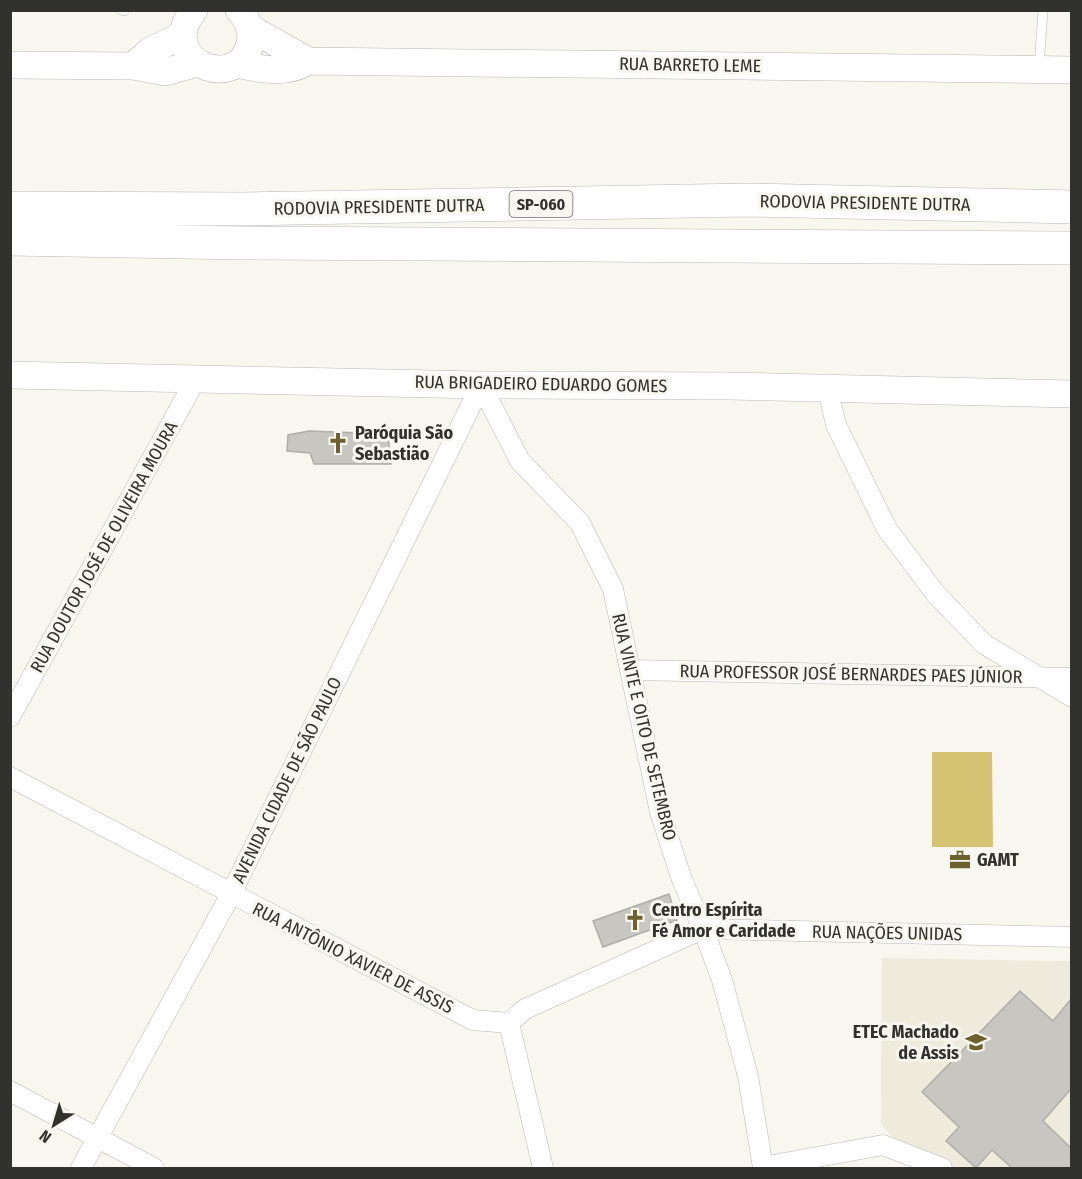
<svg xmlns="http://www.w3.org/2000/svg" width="1082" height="1179" font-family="'Fira Sans Condensed',sans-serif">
  <rect width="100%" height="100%" fill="#f7f6ef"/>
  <path fill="#eeebdd" d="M882 958 1071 961V1168H957L900 1147 881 1123Z"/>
  <path fill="#d5c373" d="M932 752H992L993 847H932Z"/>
  <path fill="#c7c6c0" stroke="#afaea8" stroke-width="1.5" d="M309 431 388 434 391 464H314L310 453 287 451 288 435Z
    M669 894 677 920 603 947 593 921Z
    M1020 991 1053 1021 1071 999V1089L1043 1121 1071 1148V1168H1012L992 1150 976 1168 946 1141 959 1127 922 1092Z"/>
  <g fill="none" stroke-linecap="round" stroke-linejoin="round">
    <defs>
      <path id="lane" d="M121 10 124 11
        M1039 67 1043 10"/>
      <path id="street" d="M481 385 520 461 580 523 613 589 660 812 681 877 703 929 722 980 748 1076 763 1168
        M828 389 836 425 887 529 935 593 984 644 1072 697
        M630 670 1072 678
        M10 717 197 377
        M10 777 473 1020 509 1023
        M509 1023 525 1009 703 929 1072 937
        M509 1023 543 1168
        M10 1091 154 1168
        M763 1167 883 1145 942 1168
        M81 1168 231 894 481 385"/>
      <path id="secondary" d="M194 10C154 60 237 95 250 44 253 31 248 20 239 10
        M250 28 308 61 1072 70
        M237 64C259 69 287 75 308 61
        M10 65 133 66 165 72 198 63
        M133 66 150 51 183 35
        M10 375 481 385 729 386 1072 394"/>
      <path id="highway" d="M10 208 244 209 747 200 1072 207
        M10 239 243 243 1072 248"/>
    </defs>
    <use href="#lane" stroke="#bab8b2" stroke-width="10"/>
    <use href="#street" stroke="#bab8b2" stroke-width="21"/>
    <use href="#secondary" stroke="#bab8b2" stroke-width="28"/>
    <use href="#highway" stroke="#bab8b2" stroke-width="34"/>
    <use href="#lane" stroke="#fff" stroke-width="9"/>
    <use href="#street" stroke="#fff" stroke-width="20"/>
    <use href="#secondary" stroke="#fff" stroke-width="27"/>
    <use href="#highway" stroke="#fff" stroke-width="33"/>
  </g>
  <defs>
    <symbol id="church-bare" viewBox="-9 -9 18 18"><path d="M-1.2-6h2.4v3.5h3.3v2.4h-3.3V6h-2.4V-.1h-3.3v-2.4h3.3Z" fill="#6d622f" stroke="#f7f6ef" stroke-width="2.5" paint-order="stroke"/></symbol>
    <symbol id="office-bare" viewBox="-9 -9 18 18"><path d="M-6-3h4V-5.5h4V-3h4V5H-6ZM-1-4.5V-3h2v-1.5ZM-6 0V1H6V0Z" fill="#6d622f" stroke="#f7f6ef" stroke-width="2.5" paint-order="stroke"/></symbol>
    <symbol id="university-bare" viewBox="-9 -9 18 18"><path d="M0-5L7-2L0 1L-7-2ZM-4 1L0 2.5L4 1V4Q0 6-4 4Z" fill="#6d622f" stroke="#f7f6ef" stroke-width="2.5" paint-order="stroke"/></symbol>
  </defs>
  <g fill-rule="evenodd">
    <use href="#church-bare" x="323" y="428" width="30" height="30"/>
    <use href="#office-bare" x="945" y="845" width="30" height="30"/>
    <use href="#church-bare" x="620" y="905" width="30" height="30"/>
    <use href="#university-bare" x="961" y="1027" width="30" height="30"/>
  </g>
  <g text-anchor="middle" stroke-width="6" stroke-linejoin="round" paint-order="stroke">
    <rect fill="#f7f6ef" stroke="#6c6c68" stroke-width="1.5" x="509.5" y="191" width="63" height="26" rx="4.5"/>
    <g font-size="16" font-weight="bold" fill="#31312e">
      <text x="541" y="210">SP-060</text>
    </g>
    <g font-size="18" fill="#31312e" stroke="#f7f6ef">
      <text transform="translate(690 65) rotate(1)" y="6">RUA BARRETO LEME</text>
      <text transform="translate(865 203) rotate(1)" y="6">RODOVIA PRESIDENTE DUTRA</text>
      <text transform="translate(379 207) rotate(-1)" y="6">RODOVIA PRESIDENTE DUTRA</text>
      <text transform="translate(541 384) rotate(1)" y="6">RUA BRIGADEIRO EDUARDO GOMES</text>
      <text transform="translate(104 547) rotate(-61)" y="6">RUA DOUTOR JOSÉ DE OLIVEIRA MOURA</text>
      <text transform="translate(851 674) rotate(1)" y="6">RUA PROFESSOR JOSÉ BERNARDES PAES JÚNIOR</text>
      <text transform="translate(644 727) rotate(77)" y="6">RUA VINTE E OITO DE SETEMBRO</text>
      <text transform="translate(287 780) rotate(-64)" y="6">AVENIDA CIDADE DE SÃO PAULO</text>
      <text transform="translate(887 933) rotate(1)" y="6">RUA NAÇÕES UNIDAS</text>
      <text transform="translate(353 958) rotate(27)" y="6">RUA ANTÔNIO XAVIER DE ASSIS</text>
    </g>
    <g font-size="18" font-weight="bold" fill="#31312e" stroke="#f7f6ef" text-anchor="start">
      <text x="355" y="439">Paróquia São<tspan x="355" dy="21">Sebastião</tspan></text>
      <text x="977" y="866">GAMT</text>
      <text x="652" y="916">Centro Espírita<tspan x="652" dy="21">Fé Amor e Caridade</tspan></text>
      <text x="959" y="1038" text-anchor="end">ETEC Machado<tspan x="959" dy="21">de Assis</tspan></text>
    </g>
  </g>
  <rect width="1082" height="1179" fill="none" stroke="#31312e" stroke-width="24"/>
  <g transform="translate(54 1125) rotate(217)" stroke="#f7f6ef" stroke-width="4.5" paint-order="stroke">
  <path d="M0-4.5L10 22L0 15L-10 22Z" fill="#31312e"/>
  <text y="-9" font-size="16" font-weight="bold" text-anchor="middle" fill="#31312e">N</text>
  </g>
</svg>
